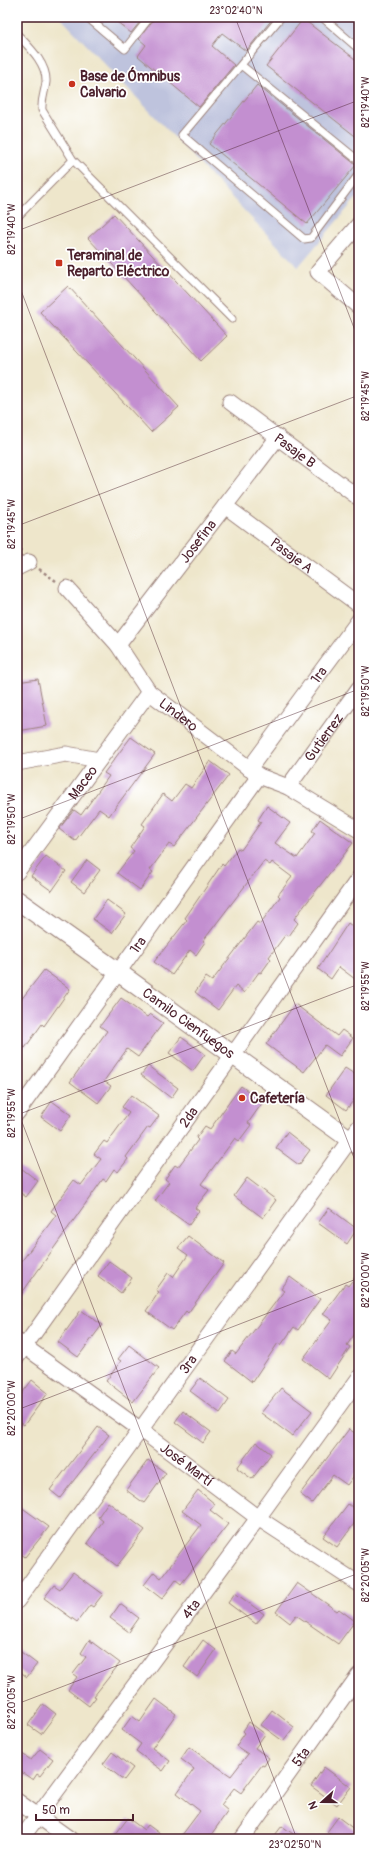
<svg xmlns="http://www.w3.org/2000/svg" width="376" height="1856" font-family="Pangolin,sans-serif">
  <rect width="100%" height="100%" fill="#fff"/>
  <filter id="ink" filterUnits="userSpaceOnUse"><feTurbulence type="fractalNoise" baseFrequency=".025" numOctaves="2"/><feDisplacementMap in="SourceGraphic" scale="8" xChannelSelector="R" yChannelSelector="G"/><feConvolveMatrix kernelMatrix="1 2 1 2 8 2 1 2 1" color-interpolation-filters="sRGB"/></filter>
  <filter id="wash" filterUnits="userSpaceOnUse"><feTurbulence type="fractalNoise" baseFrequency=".012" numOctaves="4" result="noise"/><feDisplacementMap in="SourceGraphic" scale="16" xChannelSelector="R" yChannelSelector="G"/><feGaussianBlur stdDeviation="0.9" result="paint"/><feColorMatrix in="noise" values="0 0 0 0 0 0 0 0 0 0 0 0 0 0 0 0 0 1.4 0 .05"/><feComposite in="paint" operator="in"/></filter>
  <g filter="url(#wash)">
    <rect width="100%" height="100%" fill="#eee6cb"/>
    <path fill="#bec3dd" d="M60 17H359V195L298 267Z"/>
    <g id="blocks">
      <path fill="#c38fd0" d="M111 17H144L131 33Z
        M155 17H274L246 51 222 33 212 46 234 65 199 107 138 56 146 45 139 39Z
        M303 19 359 62V139L266 66Z
        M257 85 356 165 307 224 209 144Z
        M114 214 227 336 201 361 88 238Z
        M68 286 179 407 151 432 40 312Z
        M38 679 47 726 18 731 17 682Z
        M131 737 155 754 109 816 99 809 75 841 59 829 74 810 81 815 109 776 104 773Z
        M210 761 229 775 174 847 169 844 150 870 153 872 140 890 117 873 134 851 130 848 145 826 142 824 163 794 172 801 185 784 191 788Z
        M267 806 290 823 275 843 297 858 315 833 312 831 320 819 353 843 294 919 298 923 289 936 286 934 269 957 271 959 261 973 259 972 244 993 236 986 218 1010 195 992 206 977 212 981 257 922 260 924 280 897 278 895 292 877 272 862 270 865 264 861 203 941 205 942 196 955 190 950 172 975 154 962 187 920 185 918 222 864 224 866 238 848 241 850 261 822 258 820Z
        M46 856 66 871 52 891 31 876Z
        M87 860 100 870 84 892 71 882Z
        M107 900 126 914 112 933 93 919Z
        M348 923 359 931V982L339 967 331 979 318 969Z
        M44 970 70 989 44 1026 42 1024 25 1048 17 1042V1005Z
        M121 998 147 1017 150 1014 163 1023 138 1057 127 1049 104 1081 111 1086 98 1103 70 1082 107 1031 100 1026Z
        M295 1004 337 1036 342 1030 353 1038 340 1056 325 1045 304 1072 266 1044Z
        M181 1037 205 1054 193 1071 169 1053Z
        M148 1066 178 1088 171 1098 141 1075Z
        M345 1068 359 1077V1093L346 1110 326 1095Z
        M241 1086 263 1102 248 1123 251 1125 239 1141 235 1138 201 1184 209 1190 195 1208 199 1211 189 1225 155 1201 169 1182 165 1179 175 1165 178 1167 198 1140 196 1138 205 1126 210 1129Z
        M131 1095 159 1116 150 1128 148 1127 126 1157 128 1159 118 1172 114 1169 106 1181 103 1179 17 1300V1259L21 1262 56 1215 51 1211 74 1180 81 1185 101 1159 94 1154 104 1141 107 1143 129 1113 122 1107Z
        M52 1101 71 1115 60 1131 41 1117Z
        M287 1132 310 1150 299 1165 276 1148Z
        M17 1165 38 1181 26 1197 17 1190Z
        M247 1178 276 1200 263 1218 234 1196Z
        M329 1208 357 1229 347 1244 318 1223Z
        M188 1236 224 1263 188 1313 186 1311 172 1330 146 1311 159 1292 156 1290 168 1273 173 1277 188 1255 178 1248Z
        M109 1261 132 1278 121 1293 98 1276Z
        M359 1272V1328L347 1345 350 1347 329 1379 303 1359 332 1320 323 1314 345 1284 348 1286Z
        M290 1277 320 1299 298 1330 294 1327 281 1345 278 1343 252 1382 225 1361 232 1351 236 1354 284 1291 281 1289Z
        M81 1310 102 1325 78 1357 58 1342Z
        M129 1345 159 1368 133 1402 106 1381 121 1361 118 1359Z
        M200 1378 229 1400 220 1413 190 1391Z
        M32 1380 48 1393 24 1425 17 1420V1400Z
        M281 1388 312 1411 292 1436 261 1413Z
        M183 1411 211 1432 203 1443 175 1422Z
        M98 1427 109 1435 60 1498 50 1490Z
        M349 1429 359 1436V1469L347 1485 333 1475 312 1503 300 1494Z
        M256 1442 271 1454 252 1479 237 1468Z
        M148 1460 166 1473 144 1503 126 1490Z
        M198 1490 215 1504 210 1510 228 1524 181 1584 176 1580 162 1599 144 1585 154 1572 161 1578 201 1525 182 1511Z
        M108 1502 145 1530 117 1566 87 1543 103 1521 98 1517Z
        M17 1504 49 1527 25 1557 17 1551Z
        M348 1504 359 1512V1517L337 1547 323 1537Z
        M73 1572 103 1594 93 1607 90 1605 77 1622 44 1598 54 1585 60 1589Z
        M297 1583 337 1611 339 1609 355 1621 338 1644 296 1615 290 1623 276 1612Z
        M235 1593 264 1614 256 1624 228 1603Z
        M120 1604 139 1618 129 1632 110 1618Z
        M89 1640 120 1663 94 1696 96 1697 89 1706 68 1690 77 1677 73 1674 86 1657 81 1653Z
        M203 1640 216 1650 197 1677 184 1667Z
        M17 1649 37 1664 27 1677 17 1669Z
        M156 1699 176 1714 152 1748 170 1761 163 1771 136 1751 141 1744 122 1730 132 1716 140 1722Z
        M43 1704 56 1714 41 1734 28 1725Z
        M272 1710 294 1727 283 1741 261 1725Z
        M249 1722 265 1734 255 1748 269 1758 264 1766 262 1765 241 1793 234 1788 221 1805 228 1811 208 1839H179L200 1811 177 1793 194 1769 181 1759 189 1747 231 1776 248 1754 236 1746 245 1733 243 1731Z
        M40 1749 53 1759 40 1776 37 1774 33 1780 17 1769V1758L21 1753 31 1760Z
        M112 1752 133 1768 124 1780 103 1764Z
        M324 1767 351 1787 337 1805 311 1786Z
        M338 1817 359 1833V1839H337L327 1832Z
        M128 1818 144 1830 148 1825 167 1839H112Z
        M282 1826 300 1839H272Z"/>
    </g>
  </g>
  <g filter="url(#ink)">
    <use href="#blocks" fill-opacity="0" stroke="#9c827b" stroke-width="1"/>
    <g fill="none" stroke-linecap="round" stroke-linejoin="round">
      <defs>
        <path id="service" d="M87 17 125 49 150 17
          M281 17 182 135 304 239 311 238 359 174
          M322 17 359 49
          M17 34C28 46 47 63 46 82 45 92 41 99 42 110L73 160 232 319
          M241 65 359 161
          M17 217 73 160"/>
        <g id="minor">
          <path d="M359 224 318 272 359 307"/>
          <path id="s1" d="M230 402 359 498"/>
          <path id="s2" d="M225 506 359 605"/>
          <path d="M17 568 29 562"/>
          <path id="s3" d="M67 588 118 645 149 692 259 776 288 787 359 830"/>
          <path id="s4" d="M118 645 278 437"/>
          <path d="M17 763 66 754 99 760"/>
          <path id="s5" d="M249 769 359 620"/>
          <path id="s6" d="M288 787 359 688"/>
          <path id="s7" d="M17 872 149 692"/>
          <path id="s8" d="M17 1113 259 776"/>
          <path id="s9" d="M17 1341 141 1430 258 1518 359 1584"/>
          <path id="s10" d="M17 1357 359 878"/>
          <path id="s11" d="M17 1601 359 1127"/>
          <path d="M17 1801 70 1839"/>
          <path id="s12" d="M21 1839 258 1518 359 1378"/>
          <path id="s13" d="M242 1839 359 1675"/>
        </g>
        <g id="tertiary">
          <path id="s14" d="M17 900 118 972 359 1146"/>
        </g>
      </defs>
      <use href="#service" stroke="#9c827b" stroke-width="9"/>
      <use href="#minor" stroke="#9c827b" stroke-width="17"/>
      <use href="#tertiary" stroke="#9c827b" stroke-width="20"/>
      <path stroke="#9c827b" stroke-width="2.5" stroke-dasharray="3 3" stroke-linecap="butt" d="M17 545 21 551
        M39 569 56 581"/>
      <use href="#service" stroke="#fff" stroke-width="7"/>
      <use href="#minor" stroke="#fff" stroke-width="15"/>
      <use href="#tertiary" stroke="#fff" stroke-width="18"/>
    </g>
  </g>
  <path fill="none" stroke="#4a1f2b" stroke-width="1" stroke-opacity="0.45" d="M235 17 359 341M17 231 359 100M17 280 359 1171M17 526 359 395M17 820 359 689M17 1109 297 1839M17 1115 359 984M17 1410 359 1278M17 1704 359 1573"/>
  <g fill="#c8321e" stroke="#fff" stroke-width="1.5">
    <circle cx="72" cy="84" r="4"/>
    <rect x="55" y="259" width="8" height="8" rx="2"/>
    <circle cx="242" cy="1098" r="4"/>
  </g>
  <g text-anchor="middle" stroke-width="3.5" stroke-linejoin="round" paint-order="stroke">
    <g font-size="14" font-weight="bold" fill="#4a1f2b" stroke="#fff" text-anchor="start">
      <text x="80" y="81">Base de Ómnibus<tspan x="80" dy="16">Calvario</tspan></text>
      <text x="67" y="260">Teraminal de<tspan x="67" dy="16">Reparto Eléctrico</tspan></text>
      <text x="250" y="1103">Cafetería</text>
    </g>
    <g font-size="14" fill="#4a1f2b" stroke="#fff">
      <text dy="5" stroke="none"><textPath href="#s1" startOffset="81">Pasaje B</textPath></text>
      <text dy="5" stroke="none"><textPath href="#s4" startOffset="131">Josefina</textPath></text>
      <text dy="5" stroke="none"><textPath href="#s2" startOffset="83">Pasaje A</textPath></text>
      <text dy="5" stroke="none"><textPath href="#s5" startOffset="117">1ra</textPath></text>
      <text dy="5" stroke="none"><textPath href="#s3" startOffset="170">Lindero</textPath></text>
      <text dy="5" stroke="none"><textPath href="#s6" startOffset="61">Gutierrez</textPath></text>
      <text dy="5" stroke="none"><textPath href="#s7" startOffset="111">Maceo</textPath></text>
      <text dy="5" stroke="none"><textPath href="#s8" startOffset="207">1ra</textPath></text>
      <text dy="5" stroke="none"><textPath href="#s14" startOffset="211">Camilo Cienfuegos</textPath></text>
      <text dy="5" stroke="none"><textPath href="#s10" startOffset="295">2da</textPath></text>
      <text dy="5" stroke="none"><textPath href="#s11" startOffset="292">3ra</textPath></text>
      <text dy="5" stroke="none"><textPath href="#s9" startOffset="210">José Martí</textPath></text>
      <text dy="5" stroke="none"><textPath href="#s12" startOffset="286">4ta</textPath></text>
      <text dy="5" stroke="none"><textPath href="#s13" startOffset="101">5ta</textPath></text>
    </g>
  </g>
  <rect width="376" height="1856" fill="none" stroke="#fff" stroke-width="44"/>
  <g transform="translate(322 1802) rotate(249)" stroke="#ffffff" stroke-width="3" paint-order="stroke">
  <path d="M0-3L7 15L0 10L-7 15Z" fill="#4a1f2b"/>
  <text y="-6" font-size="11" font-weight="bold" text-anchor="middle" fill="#4a1f2b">N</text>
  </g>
  <path d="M36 1814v6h97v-6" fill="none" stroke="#4a1f2b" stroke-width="2"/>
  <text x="42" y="1814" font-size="12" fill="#4a1f2b" stroke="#ffffff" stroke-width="3" paint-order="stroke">50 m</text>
  <rect x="22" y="22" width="332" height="1812" fill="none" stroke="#4a1f2b" stroke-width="1.5"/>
  <g font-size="10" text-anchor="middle" fill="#4a1f2b">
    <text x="236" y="14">23°02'40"N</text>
    <text transform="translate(365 102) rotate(-90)" y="4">82°19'40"W</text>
    <text transform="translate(11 229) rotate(-90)" y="4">82°19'40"W</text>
    <text transform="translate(365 396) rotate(-90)" y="4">82°19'45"W</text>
    <text transform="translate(11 524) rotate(-90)" y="4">82°19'45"W</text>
    <text transform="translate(365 691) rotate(-90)" y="4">82°19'50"W</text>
    <text transform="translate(11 819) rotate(-90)" y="4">82°19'50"W</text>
    <text transform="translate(365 986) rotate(-90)" y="4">82°19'55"W</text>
    <text transform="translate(11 1113) rotate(-90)" y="4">82°19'55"W</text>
    <text transform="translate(365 1280) rotate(-90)" y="4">82°20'00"W</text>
    <text transform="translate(11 1408) rotate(-90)" y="4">82°20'00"W</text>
    <text transform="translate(365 1575) rotate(-90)" y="4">82°20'05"W</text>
    <text transform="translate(11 1702) rotate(-90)" y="4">82°20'05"W</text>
    <text x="295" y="1848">23°02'50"N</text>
  </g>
</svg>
